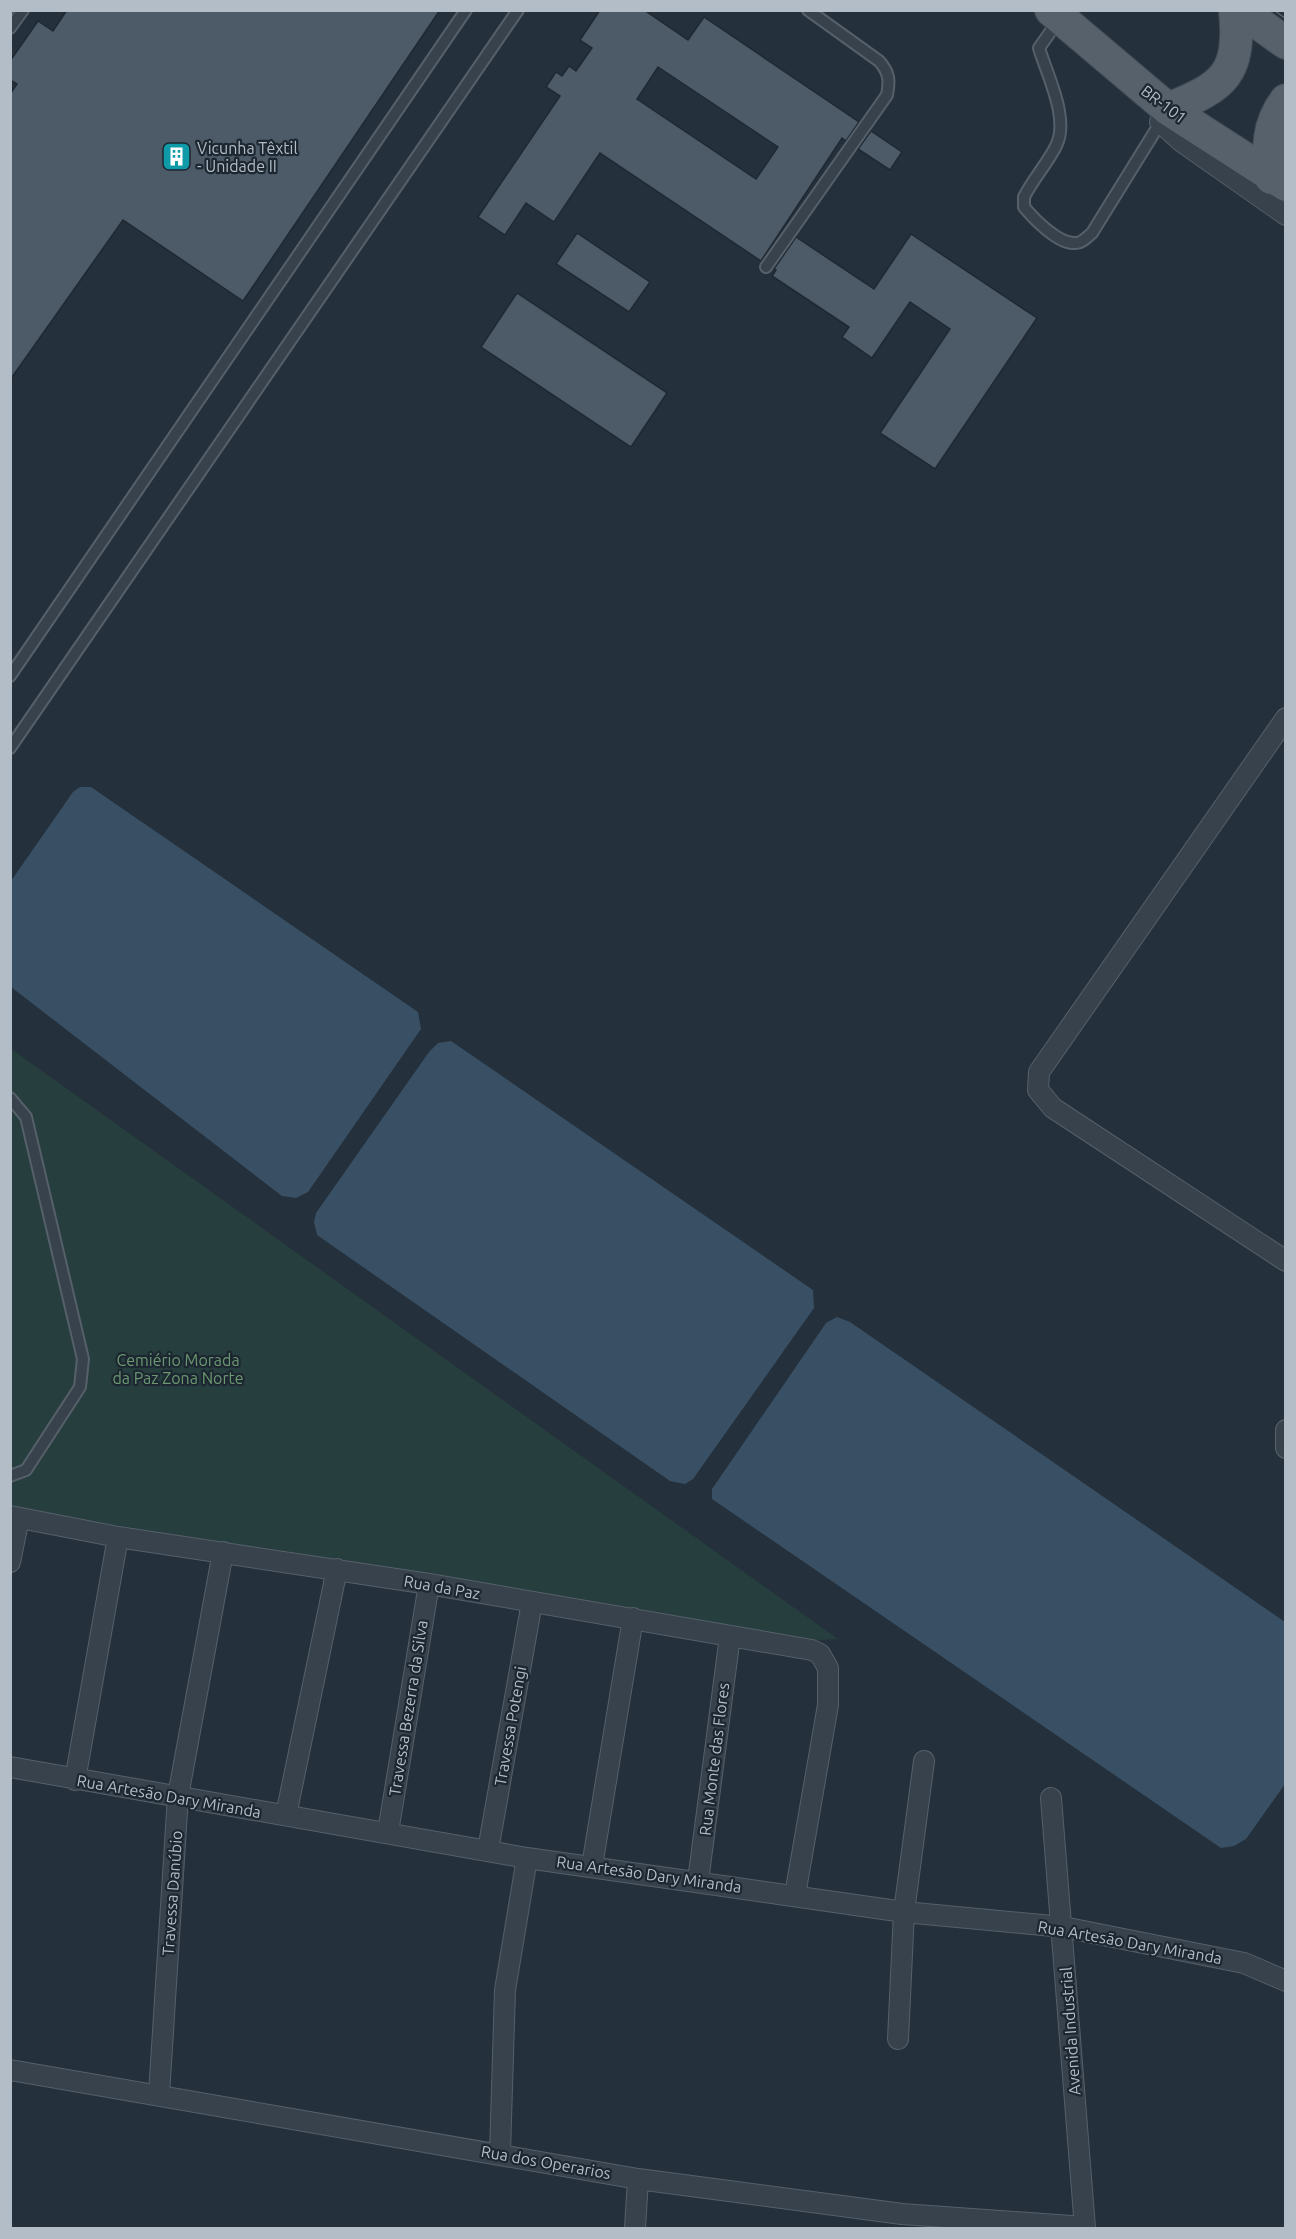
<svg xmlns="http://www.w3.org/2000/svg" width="1296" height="2239" font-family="Ubuntu,sans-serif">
  <rect width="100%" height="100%" fill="#24303c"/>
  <path fill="#273e3e" d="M10 1048 838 1639 817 1640 11 1508Z"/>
  <path fill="#395064" d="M80 787H91L418 1012 421 1029 308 1192 296 1198 282 1196 11 987V881L73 792Z
    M451 1041 813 1290 814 1308 693 1479 685 1484 670 1481 317 1235 314 1222 316 1213 429 1052 438 1043Z
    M837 1317 850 1322 1285 1622V1784L1246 1839 1234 1846 1221 1848 712 1499V1489L826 1323Z"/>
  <path fill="#4c5b67" stroke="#1f2933" stroke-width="1.5" fill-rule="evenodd" d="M67 10H440L243 301 123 220 10 380V94L17 84 10 80V61L38 21 53 31Z
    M600 10H644L688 40 704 17 859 122 846 141 842 138 761 261 600 153 554 222 526 203 505 235 478 217 560 96 546 87 556 72 562 76 569 66 576 71 592 48 580 40ZM658 67 778 147 756 179 637 99Z
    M871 131 902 152 890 170 858 149Z
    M577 233 650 282 629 312 556 264Z
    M911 234 1037 318 935 469 880 433 950 329 910 302 872 358 842 337 849 327 772 276 776 270 774 269 796 237 874 289Z
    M517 293 667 393 631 447 481 347Z"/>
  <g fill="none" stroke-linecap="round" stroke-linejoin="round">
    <defs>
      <path id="lane" d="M1058 21 1039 48C1047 75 1070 119 1056 146 1047 164 1033 179 1024 197V207C1034 219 1059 245 1076 243 1082 243 1087 237 1092 233L1162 120
        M10 28 23 10
        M766 267 887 95C890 80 889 72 879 61L808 10
        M10 676 466 10
        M10 748 518 10
        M10 1098 26 1117 83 1359 80 1387 26 1470 10 1476"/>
      <path id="street" d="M1160 122 1182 142 1286 215
        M1286 718 1039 1072 1038 1090 1053 1108 1286 1261
        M1286 1430V1448
        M10 1516 118 1537 429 1584 812 1650 820 1654 828 1668V1705L795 1895
        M10 1562 19 1518
        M10 1767 527 1858 904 1912 1063 1927 1244 1963 1286 1981
        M75 1780 118 1537
        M1051 1798 1085 2228
        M286 1815 337 1569
        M388 1832 429 1584
        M488 1850 532 1602
        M592 1866 633 1618
        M698 1881 730 1636
        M898 2039 904 1912 924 1761
        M10 2070 638 2179 902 2214 1085 2227
        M159 2094 178 1796 223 1552
        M500 2153 505 1990 527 1858
        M635 2228 638 2179"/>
      <path id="primary" d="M1051 10 1168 109 1286 185
        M1240 10 1286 43
        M1168 109C1225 86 1241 74 1235 10
        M1271 178C1268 147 1267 125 1286 100"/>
    </defs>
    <use href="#lane" stroke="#56606a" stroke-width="14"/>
    <use href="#street" stroke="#56606a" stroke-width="22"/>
    <use href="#primary" stroke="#414b55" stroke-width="34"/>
    <use href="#lane" stroke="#38424c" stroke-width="10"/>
    <use href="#street" stroke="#38424c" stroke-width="20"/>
    <use href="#primary" stroke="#56616c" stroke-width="32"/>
    <path stroke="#5a6773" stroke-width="1.5" d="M1274 10 1286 19"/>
  </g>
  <defs>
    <symbol id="building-square" viewBox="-11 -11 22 22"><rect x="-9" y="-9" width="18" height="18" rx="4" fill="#0f9aa8" stroke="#1d2731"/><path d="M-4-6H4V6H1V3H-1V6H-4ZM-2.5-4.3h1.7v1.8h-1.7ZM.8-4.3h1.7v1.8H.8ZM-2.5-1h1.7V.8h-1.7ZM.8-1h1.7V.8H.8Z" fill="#fff"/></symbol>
  </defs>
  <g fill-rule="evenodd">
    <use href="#building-square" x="160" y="140" width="33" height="33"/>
  </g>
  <g text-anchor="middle" stroke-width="4.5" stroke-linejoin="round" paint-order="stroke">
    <g font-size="16" fill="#b3bdc7" stroke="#1d2731">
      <text transform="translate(1164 104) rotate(37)" y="6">BR-101</text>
      <text transform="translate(442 1587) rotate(10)" y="6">Rua da Paz</text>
      <text transform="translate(408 1708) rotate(-81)" y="6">Travessa Bezerra da Silva</text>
      <text transform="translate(510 1726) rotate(-80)" y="6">Travessa Potengi</text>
      <text transform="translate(714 1759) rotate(-83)" y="6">Rua Monte das Flores</text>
      <text transform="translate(169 1796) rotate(10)" y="6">Rua Artesão Dary Miranda</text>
      <text transform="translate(649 1874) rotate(8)" y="6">Rua Artesão Dary Miranda</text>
      <text transform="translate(172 1893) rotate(-86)" y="6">Travessa Danúbio</text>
      <text transform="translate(1130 1942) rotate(10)" y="6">Rua Artesão Dary Miranda</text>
      <text transform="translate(1070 2031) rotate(-94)" y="6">Avenida Industrial</text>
      <text transform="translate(546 2162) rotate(10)" y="6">Rua dos Operarios</text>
    </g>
    <g font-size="16" fill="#b3bdc7" stroke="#1d2731" text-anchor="start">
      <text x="197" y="154">Vicunha Têxtil<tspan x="197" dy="18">- Unidade II</tspan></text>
    </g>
    <g font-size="16" fill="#6b9871" stroke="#1d2731">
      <text x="178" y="1366">Cemiério Morada<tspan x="178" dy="18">da Paz Zona Norte</tspan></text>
    </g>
  </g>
  <rect width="1296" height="2239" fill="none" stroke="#b3bdc7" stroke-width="24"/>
</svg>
